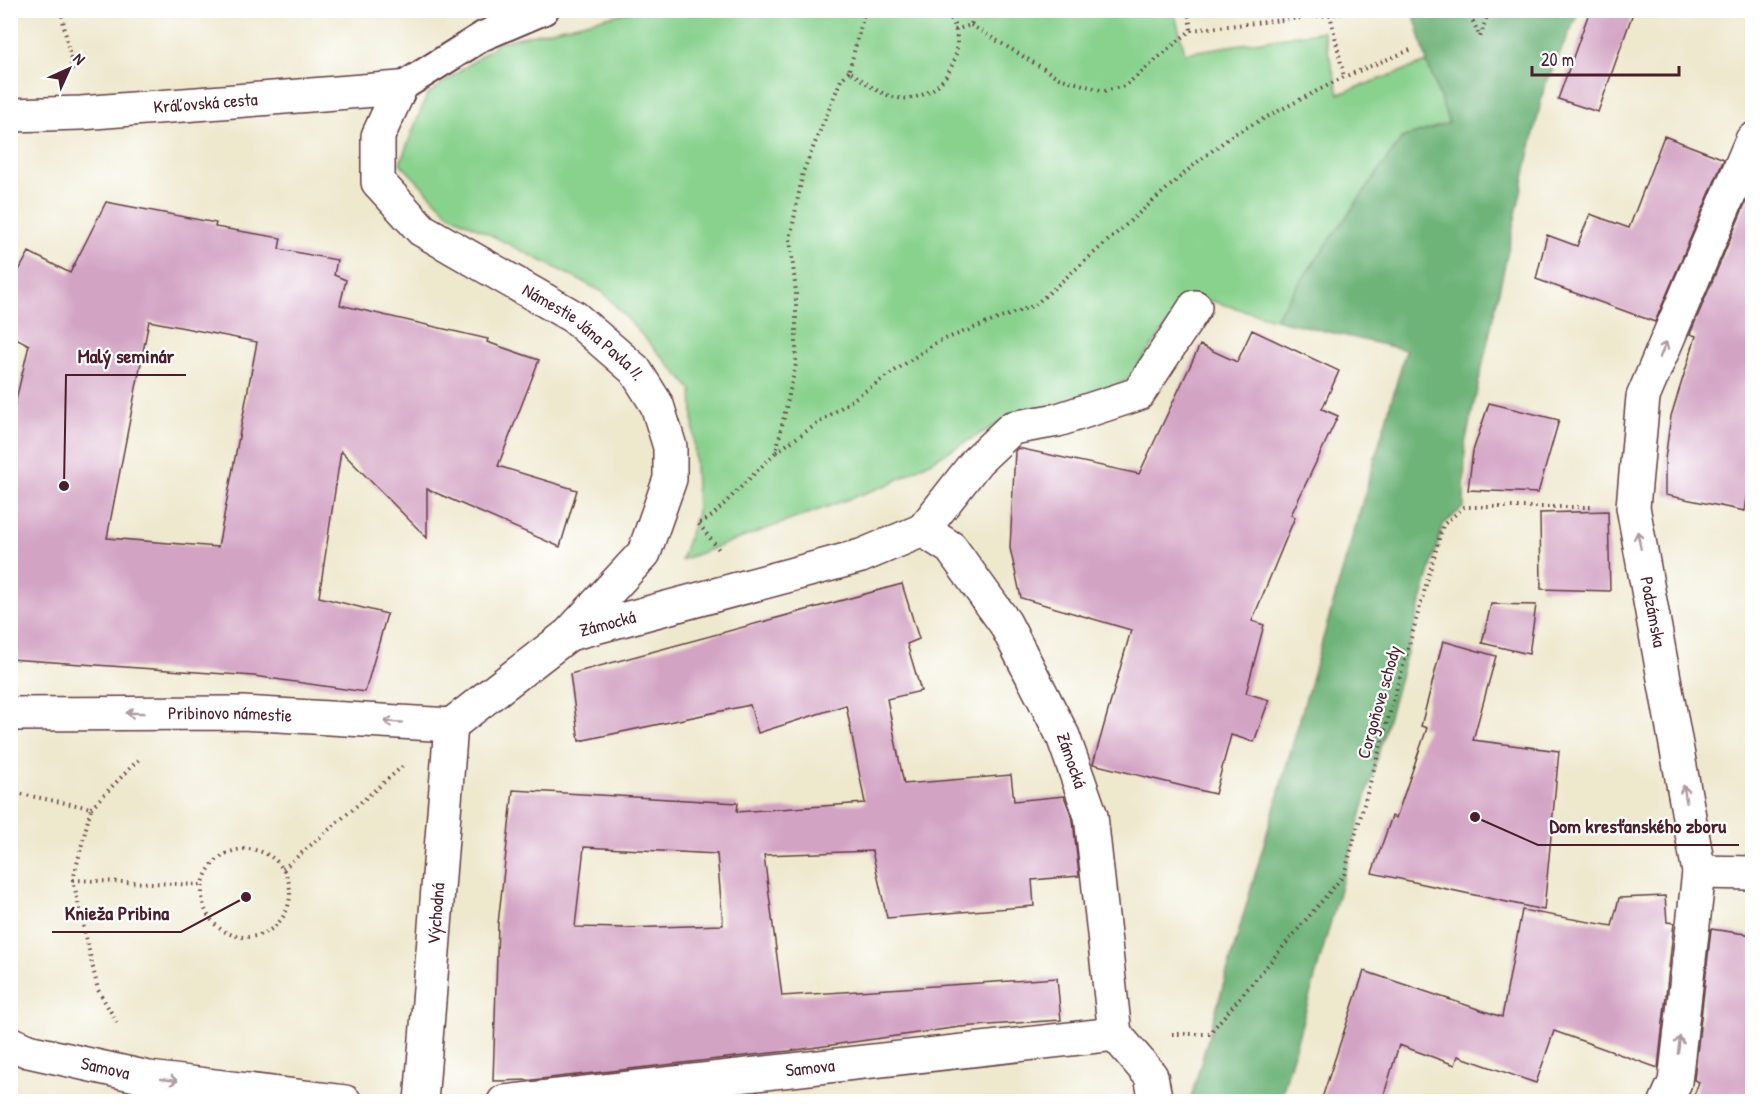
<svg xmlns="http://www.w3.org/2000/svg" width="1763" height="1112" font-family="'Patrick Hand',sans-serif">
  <rect width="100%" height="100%" fill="#fff"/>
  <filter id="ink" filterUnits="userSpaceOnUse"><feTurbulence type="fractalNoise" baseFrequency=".0167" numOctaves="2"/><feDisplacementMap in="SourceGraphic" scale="12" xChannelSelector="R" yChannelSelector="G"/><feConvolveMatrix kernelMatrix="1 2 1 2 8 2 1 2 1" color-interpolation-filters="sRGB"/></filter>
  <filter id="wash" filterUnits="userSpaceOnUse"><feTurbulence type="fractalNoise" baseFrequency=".008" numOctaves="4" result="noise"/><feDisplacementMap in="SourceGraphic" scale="24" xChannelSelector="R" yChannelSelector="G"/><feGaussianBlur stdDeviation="1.35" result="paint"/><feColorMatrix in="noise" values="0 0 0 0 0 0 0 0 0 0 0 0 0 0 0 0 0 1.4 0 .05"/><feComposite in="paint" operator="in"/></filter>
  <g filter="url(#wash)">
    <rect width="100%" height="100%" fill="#eee8cd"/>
    <path fill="#89d28e" stroke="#6a785c" stroke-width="1.5" d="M638 10 1174 11 1185 53 1323 31 1339 94 1427 62 1449 123 1402 139 1274 319 1190 295 1125 382 1003 421 890 484 681 560 697 513 692 390 603 292 449 214 400 163 427 95 500 42Z"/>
    <path fill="#6eb479" stroke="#5c6a52" stroke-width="1.5" d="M1413 11H1579L1544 88 1465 444 1464 507 1443 525 1280 1101H1190L1406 350 1274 319 1402 138 1449 123 1427 62Z"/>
    <g id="blocks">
      <path fill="#d3a3c3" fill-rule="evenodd" d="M1590 10H1634L1598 112 1558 99Z
        M1664 136 1724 159 1655 322 1536 279 1547 235 1577 246 1590 214 1629 228Z
        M1752 187V466L1745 511 1665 495V459L1671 416 1696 336 1690 334Z
        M106 202 216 223 215 227 281 238 279 249 337 260 334 275 346 280 340 305 488 339 487 342 539 360 498 466 577 490 560 547 427 489V538L341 451 319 597 387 614 365 692 254 676 10 659V425L29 345 10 335V287L29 252 70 273ZM149 321 257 342 218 547 107 538Z
        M1252 330 1339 371 1322 409 1338 416 1291 515 1295 517 1252 621 1264 625 1246 693 1269 700 1254 742 1231 735 1215 794 1093 764 1131 630 1021 598 1010 548 1015 451 1018 448 1139 474 1200 345 1237 362Z
        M1489 403 1559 420 1538 493 1468 490 1473 451Z
        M1608 511 1610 591 1541 589 1540 513Z
        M902 584 919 639 907 644 921 691 887 699 904 784 1011 775 1014 801 1064 796 1073 820 1079 876 1032 880 1034 906 887 918 872 851 764 855 782 996 1057 978 1061 1020 960 1027 789 1051 532 1080 493 1081 498 924 513 790 738 803 737 812 865 803 846 705 758 733 750 705 579 741 570 674ZM584 847 717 854 723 925 624 928 575 927Z
        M1491 604 1536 605 1529 654 1482 643Z
        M1443 641 1496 656 1473 740 1559 751 1544 910 1372 873 1392 816 1396 818 1427 728 1421 726Z
        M1665 896 1667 922 1674 923 1658 1068 1554 1031 1536 1083 1458 1056 1455 1065 1399 1045 1382 1101H1321L1364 971 1502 1017 1522 910 1612 926 1619 898Z
        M1711 929 1752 935V1101H1692L1699 1082 1694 1080Z"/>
    </g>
  </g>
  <g filter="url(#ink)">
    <use href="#blocks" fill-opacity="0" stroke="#633d43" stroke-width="1.5"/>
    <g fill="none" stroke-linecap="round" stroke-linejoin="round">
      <defs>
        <path id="service" d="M400 88 483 36 544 10"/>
        <g id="minor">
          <path id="s1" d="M10 115 81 113 400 88 378 136V182L422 230 574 317 635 370 657 405 670 447V479L644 553 569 634 451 725"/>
          <path d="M923 530 977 461 1012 428 1058 420 1138 394 1195 307"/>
          <path id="s2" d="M569 634 861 556 923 530 951 548 1005 623 1063 736 1091 816 1115 1034"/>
          <path id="s3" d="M10 714 242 713 451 725"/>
          <path d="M1699 872 1752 873"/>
          <path d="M1115 1034 1151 1076 1156 1102"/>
          <path id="s4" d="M10 1043 28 1051 149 1078 345 1102"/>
          <path id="s5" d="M421 1102 451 725"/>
          <path id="s6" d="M504 1102 1115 1034"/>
          <path d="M1666 1102 1675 1082 1699 872 1633 507 1643 397 1752 140"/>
        </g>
      </defs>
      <use href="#service" stroke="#633d43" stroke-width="32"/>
      <use href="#minor" stroke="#633d43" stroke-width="36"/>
      <path stroke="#633d43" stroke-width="4" stroke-dasharray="1.5 4.5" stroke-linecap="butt" d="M61 10 73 72
        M865 10 849 71C864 81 879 95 898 98 943 104 976 45 945 10
        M1188 10 1191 30
        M1468 10 1480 37 1489 10
        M1330 14 1344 77
        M971 25 1059 78 1104 91 1125 86 1191 30 1346 13 1345 10
        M955 30 971 25 975 10
        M776 452 937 342 1035 305 1195 164 1234 134 1344 77 1410 50
        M700 523 712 516 776 452 796 364V292L790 239 803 172 841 80 849 71
        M699 524 720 551
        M10 792 91 808 73 880 98 990 119 1026
        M91 808 141 757
        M202 893a44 44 0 1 1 88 0a44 44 0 1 1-88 0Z
        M283 869 403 766
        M73 880 201 885
        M1172 1034H1209L1344 875 1443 525 1464 507H1591"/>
      <use href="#service" stroke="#fff" stroke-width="28"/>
      <use href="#minor" stroke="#fff" stroke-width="33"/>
    </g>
    <defs><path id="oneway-shaft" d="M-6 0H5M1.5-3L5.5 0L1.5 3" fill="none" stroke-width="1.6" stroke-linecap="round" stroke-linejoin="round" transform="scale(1.5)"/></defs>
    <g stroke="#ae9aa0">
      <use href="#oneway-shaft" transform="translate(1663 350) rotate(-67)"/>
      <use href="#oneway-shaft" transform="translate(1639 540) rotate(-101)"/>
      <use href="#oneway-shaft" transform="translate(135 713) rotate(180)"/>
      <use href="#oneway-shaft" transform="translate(393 722) rotate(-177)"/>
      <use href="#oneway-shaft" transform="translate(1685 794) rotate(-100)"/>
      <use href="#oneway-shaft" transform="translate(1679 1045) rotate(-83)"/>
      <use href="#oneway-shaft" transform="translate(169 1080) rotate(7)"/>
    </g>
  </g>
  <g text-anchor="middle" stroke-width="4.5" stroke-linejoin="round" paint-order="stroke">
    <g font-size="18" fill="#4a1f2b" stroke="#fff">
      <text dy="6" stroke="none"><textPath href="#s1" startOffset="196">Kráľovská cesta</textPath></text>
      <text dy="6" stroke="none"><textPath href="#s1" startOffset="747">Námestie Jána Pavla II.</textPath></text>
      <text transform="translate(1653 612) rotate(79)" y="6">Podzámska</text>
      <text dy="6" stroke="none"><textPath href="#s2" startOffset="40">Zámocká</textPath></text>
      <text transform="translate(1379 702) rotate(-74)" y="6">Corgoňove schody</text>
      <text dy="6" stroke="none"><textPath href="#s3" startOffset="220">Pribinovo námestie</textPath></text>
      <text dy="6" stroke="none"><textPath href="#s2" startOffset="648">Zámocká</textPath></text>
      <text dy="6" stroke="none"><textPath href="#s5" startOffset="189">Východná</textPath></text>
      <text dy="6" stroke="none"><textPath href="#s4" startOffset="99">Samova</textPath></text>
      <text dy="6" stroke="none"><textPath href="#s6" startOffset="308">Samova</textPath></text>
    </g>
  </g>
  <path fill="none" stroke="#4a1f2b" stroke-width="2" d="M64 486L66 375H186M1475 817L1538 845H1739M246 897L181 932H52"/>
  <g fill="#4a1f2b" stroke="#fff" stroke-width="2">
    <circle cx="64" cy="486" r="6"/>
    <circle cx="1475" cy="817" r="6"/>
    <circle cx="246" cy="897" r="6"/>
  </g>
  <g font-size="20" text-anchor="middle" font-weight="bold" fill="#4a1f2b" stroke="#fff" stroke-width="4.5" stroke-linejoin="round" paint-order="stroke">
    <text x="126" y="363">Malý seminár</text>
    <text x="1638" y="833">Dom kresťanského zboru</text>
    <text x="117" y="920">Knieža Pribina</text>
  </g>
  <rect width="1763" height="1112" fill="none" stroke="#fff" stroke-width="36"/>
  <g transform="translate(69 69) rotate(45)" stroke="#ffffff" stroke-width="4.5" paint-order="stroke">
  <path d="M0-4.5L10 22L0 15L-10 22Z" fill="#4a1f2b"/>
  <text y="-9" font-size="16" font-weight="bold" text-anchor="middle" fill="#4a1f2b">N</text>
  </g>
  <path d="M1532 66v9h147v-9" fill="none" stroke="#4a1f2b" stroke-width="3"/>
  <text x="1541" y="66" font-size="18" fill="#4a1f2b" stroke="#ffffff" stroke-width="4.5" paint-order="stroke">20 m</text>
</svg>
